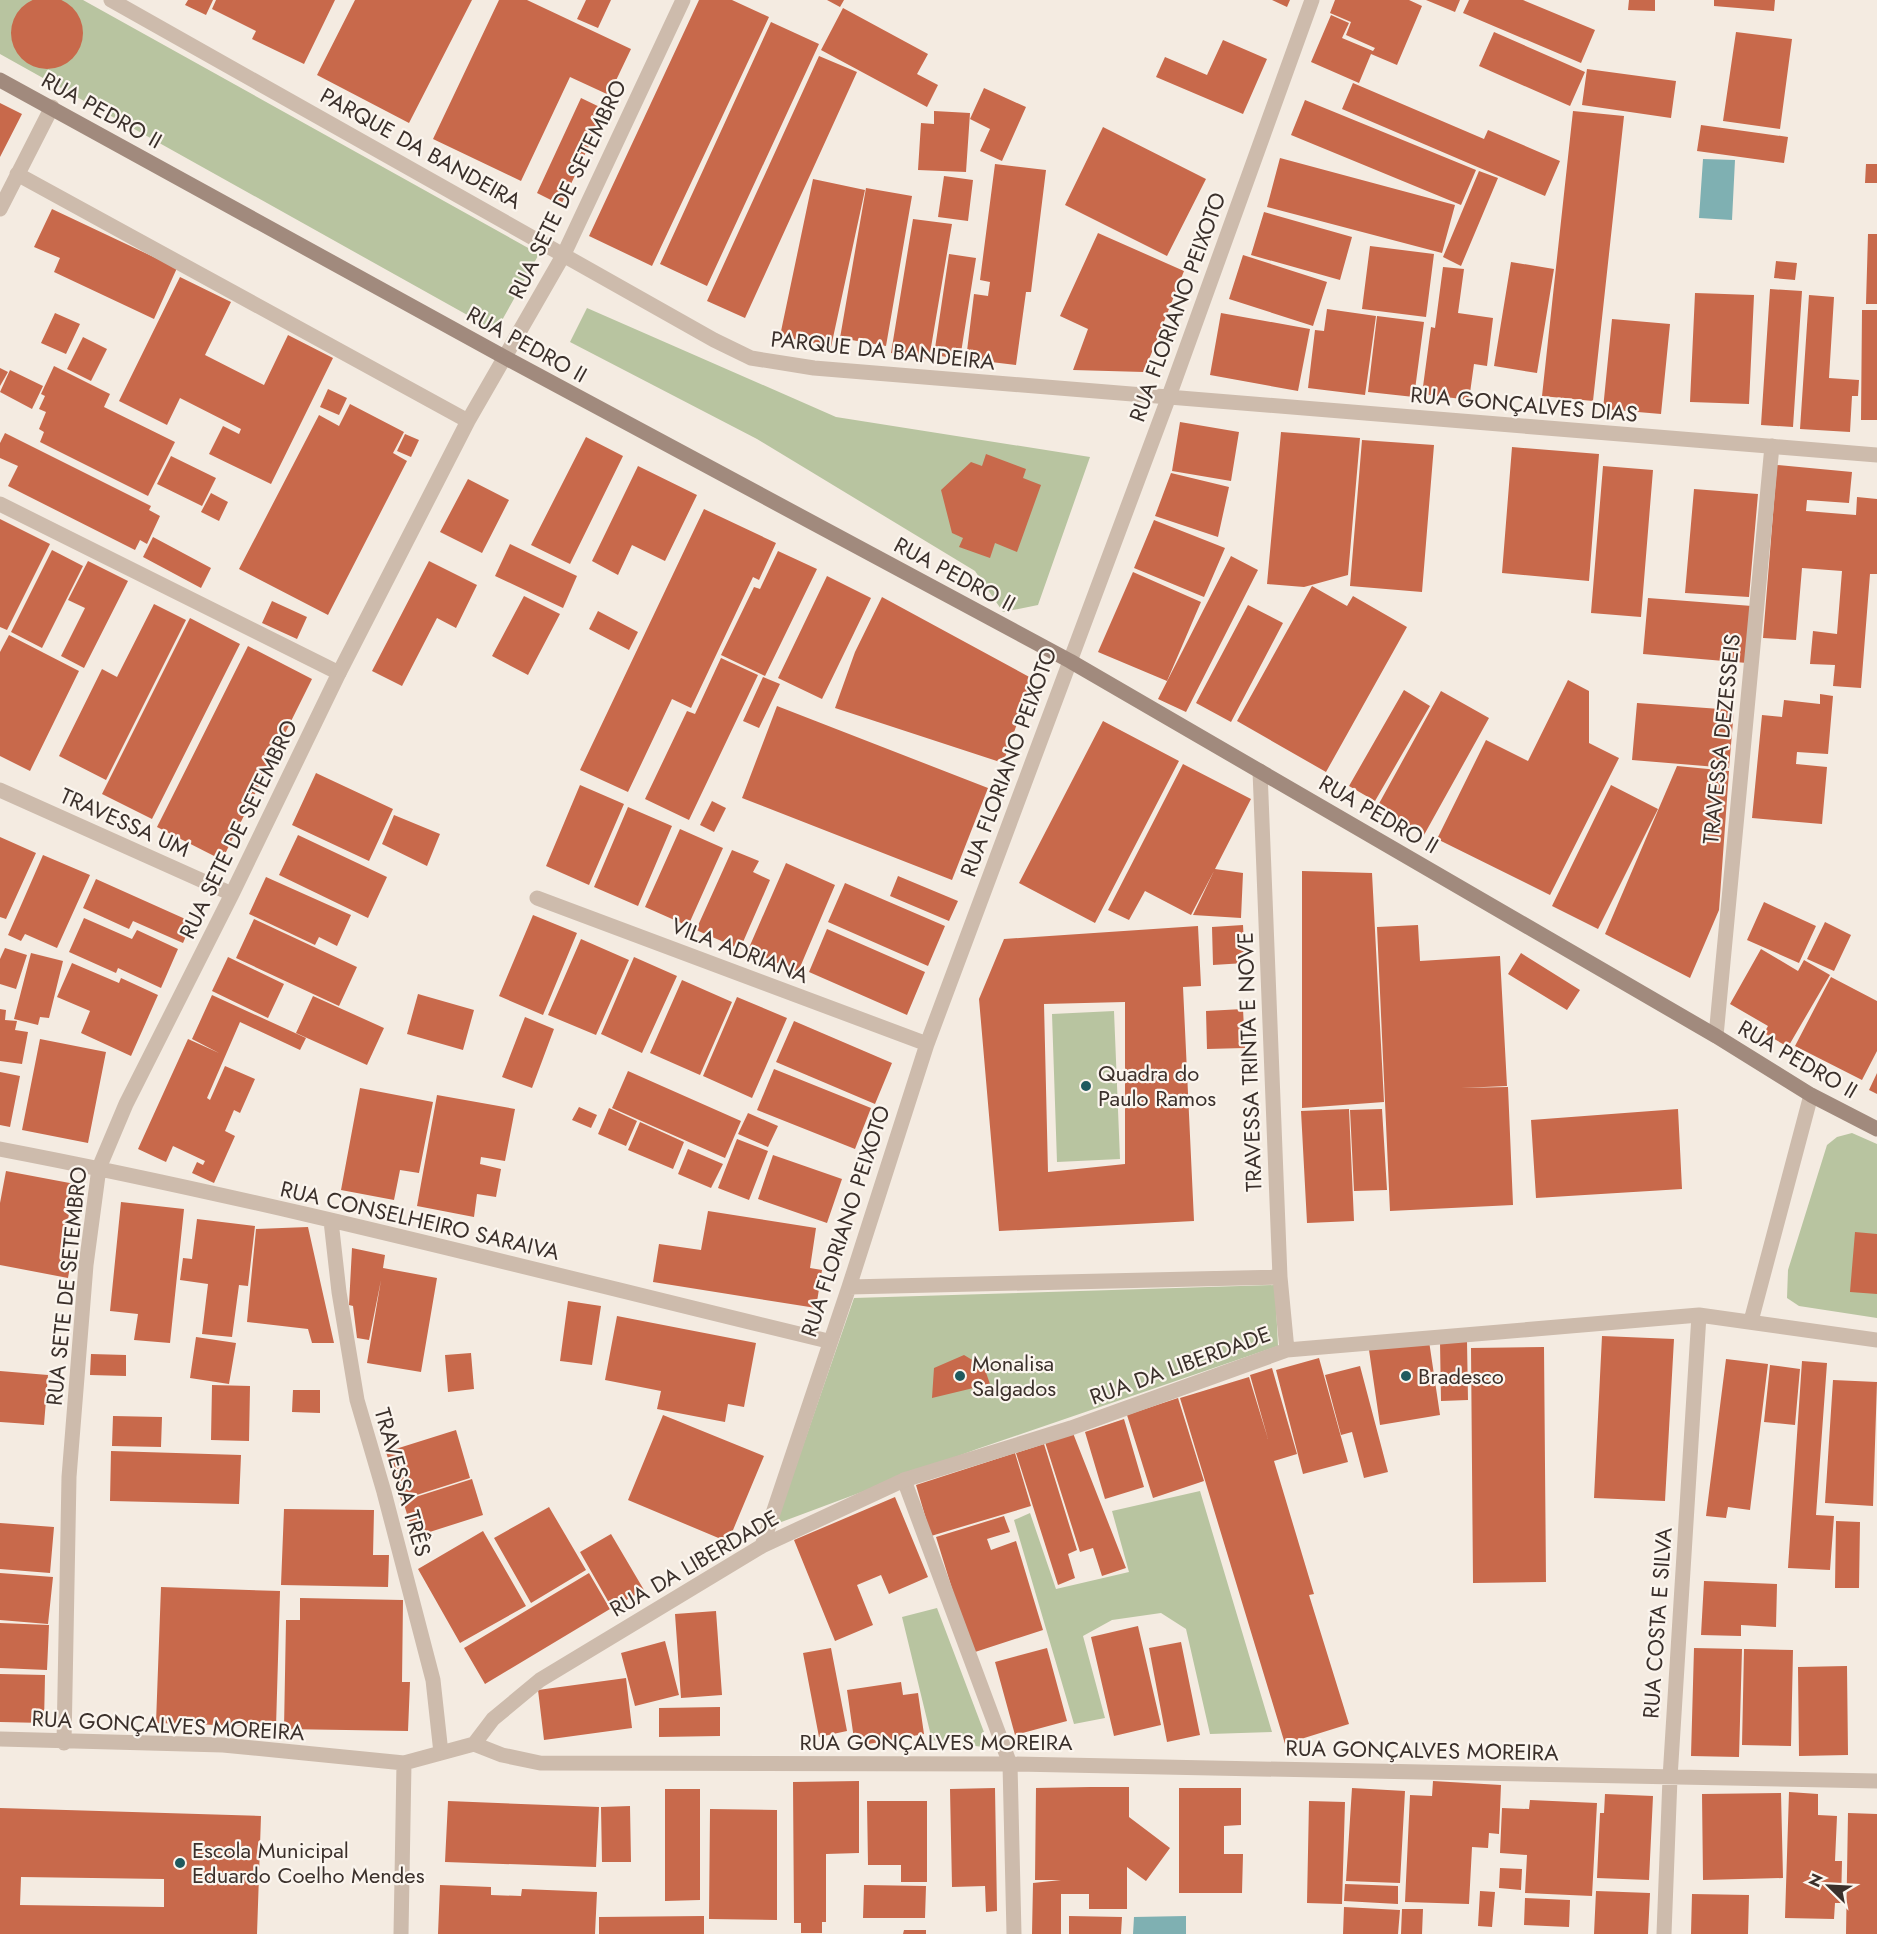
<svg xmlns="http://www.w3.org/2000/svg" width="1877" height="1934" font-family="Jost,sans-serif">
  <rect width="100%" height="100%" fill="#f4ebe1"/>
  <path fill="#b8c4a0" d="M0 0H83L539 254 496 331 0 54Z
    M587 308 836 417 1090 457 1038 605 1003 612 975 571 757 439 570 342Z
    M1114 1011 1120 1159 1057 1162 1052 1014Z
    M1852 1133 1877 1144V1318L1799 1306 1787 1298 1788 1270 1827 1145 1837 1137Z
    M1275 1285 1278 1346 977 1449 776 1524 854 1298Z
    M1200 1491 1272 1732 1210 1734 1186 1629 1161 1613 1112 1620 1083 1636 1105 1718 1074 1724 1014 1520 1030 1513 1056 1589 1129 1572 1112 1511Z
    M937 1608 990 1748 932 1740 902 1617Z"/>
  <path fill="#7fb0b2" d="M1703 159 1735 160 1732 220 1699 218Z
    M1186 1916V1934H1133L1134 1917Z"/>
  <path fill="#c8694b" fill-rule="evenodd" d="M11 33a36 36 0 1 1 72 0a36 36 0 1 1-72 0Z
    M188 0H213L206 15 185 5Z
    M216 0H335L304 64 252 39 256 31 212 9Z
    M355 0H472L409 123 317 75Z
    M499 0H527L631 49 609 95 570 77 521 181 433 139Z
    M586 0H611L598 28 577 19Z
    M699 0H732L769 17 652 266 589 236Z
    M827 0H844L840 7Z
    M1272 0H1290L1287 7Z
    M1335 0H1409L1422 6 1397 65 1371 54 1359 83 1311 62 1331 15 1349 23 1342 38 1373 51 1375 48 1346 35 1351 22 1330 13Z
    M1426 0H1460L1455 12Z
    M1469 0H1523L1595 30 1581 63 1463 13Z
    M1629 0H1655V11L1628 10Z
    M1714 0H1775L1774 11 1714 6Z
    M843 8 928 54 917 74 938 85 927 107 821 50Z
    M771 22 819 44 707 286 660 264Z
    M1494 32 1585 72 1570 106 1479 66Z
    M1736 32 1792 39 1780 129 1723 121Z
    M1223 40 1267 59 1243 114 1156 77 1165 57 1207 75Z
    M819 56 857 72 745 318 707 301Z
    M1587 69 1676 81 1671 118 1582 105Z
    M1353 83 1484 139 1488 130 1560 161 1545 196 1342 109Z
    M984 88 1026 107 1002 161 980 151 990 129 970 119Z
    M581 98 606 110 561 205 537 193Z
    M1305 100 1476 170 1461 205 1291 135Z
    M0 103 22 114 0 157Z
    M934 111 970 113 966 172 918 170 921 123 934 124Z
    M1573 111 1624 116 1593 401 1542 396Z
    M1701 125 1788 137 1784 163 1697 151Z
    M1103 127 1206 179 1167 256 1065 205Z
    M1280 158 1455 205 1442 253 1267 207Z
    M995 164 1046 170 1031 292H1026L1016 365 966 359 974 294 988 296 990 282 980 280Z
    M1866 164H1877V183H1865Z
    M1479 171 1498 178 1461 266 1443 257Z
    M944 176 973 180 968 221 938 217Z
    M813 179 865 190 831 347 780 336Z
    M866 188 912 196 886 346 840 338Z
    M52 209 177 268 154 319 54 272 60 258 34 247Z
    M1264 212 1352 237 1340 280 1251 255Z
    M913 219 952 224 929 359 891 353Z
    M1098 233 1184 271 1144 372 1073 370 1088 329 1060 316Z
    M1868 234H1877V304H1866Z
    M1370 246 1434 254 1426 317 1362 309Z
    M949 254 976 258 960 359 934 355Z
    M1243 255 1327 282 1313 326 1229 299Z
    M1776 261 1797 263 1795 280 1774 278Z
    M1511 262 1554 269 1537 373 1494 366Z
    M1443 267 1464 269 1458 313 1493 318 1487 366 1474 364 1469 400 1422 394 1431 327 1435 328Z
    M180 277 231 302 205 355 264 385 288 335 333 358 271 484 209 454 223 426 239 434 241 429 180 398 167 425 119 401Z
    M1770 289 1802 291 1793 427 1761 425Z
    M1695 293 1754 295 1749 404 1690 402Z
    M1809 295 1834 297 1829 378 1859 380 1858 396H1852L1850 432 1800 429Z
    M1327 309 1376 316 1365 395 1308 388 1315 330 1324 331Z
    M1862 310H1877V420H1861Z
    M55 313 80 324 66 354 41 343Z
    M1221 313 1310 329 1298 391 1210 375Z
    M1377 316 1424 322 1414 397 1368 392Z
    M1612 319 1670 324 1661 414 1603 409Z
    M83 337 107 349 91 381 67 369Z
    M54 366 110 394 104 407 175 442 148 496 40 442 44 432 39 429 46 412 39 409 45 396 41 394Z
    M0 368 8 372 0 386Z
    M10 370 43 386 32 409 0 392Z
    M328 389 347 398 339 415 320 407Z
    M350 404 404 432 393 453 407 461 328 615 239 569 319 415 339 426Z
    M1180 422 1239 432 1231 481 1172 471Z
    M1281 432 1360 438 1348 575 1304 587 1267 584Z
    M5 433 151 506 149 510 160 516 147 544 140 540 135 550 8 486 18 466 0 458V443Z
    M405 434 419 440 411 457 397 451Z
    M586 437 623 456 570 564 531 545Z
    M1362 440 1434 445 1422 592 1350 586Z
    M1512 447 1599 454 1589 581 1502 573Z
    M986 454 1026 469 1023 478 1041 485 1017 552 995 543 990 558 959 547 963 538 952 533 941 490 971 462 982 466Z
    M171 456 216 478 202 506 157 484Z
    M1777 465 1852 472 1849 503 1807 500 1806 511 1856 515 1857 497 1877 499V574H1870L1861 688 1833 686 1835 665 1810 664 1813 631 1837 634 1842 571 1802 568 1796 640 1763 638Z
    M638 466 697 495 665 561 632 545 618 575 592 561Z
    M1603 466 1653 470 1641 617 1591 613Z
    M1171 473 1229 487 1218 537 1155 516Z
    M468 479 509 500 482 553 440 532Z
    M1694 489 1758 494 1749 597 1685 593Z
    M211 493 228 502 219 521 201 512Z
    M704 509 776 543 759 580 753 577 691 708 672 699 628 792 580 770Z
    M0 519 50 544 7 630 0 627Z
    M1154 520 1225 548 1204 597 1134 568Z
    M153 537 211 568 201 588 143 557Z
    M510 544 577 576 563 608 495 576Z
    M52 550 83 566 42 648 11 632Z
    M778 551 817 569 765 676 721 655 754 587 760 589Z
    M1231 556 1258 570 1186 712 1158 699Z
    M88 561 128 581 84 668 61 656 85 608 68 600Z
    M429 561 477 585 456 628 437 618 402 686 372 671Z
    M1133 572 1201 602 1167 681 1098 652Z
    M827 576 871 598 822 699 778 678Z
    M1312 586 1347 606 1353 596 1407 627 1326 772 1237 721Z
    M524 596 560 614 528 675 492 656Z
    M882 597 1033 679 1003 763 835 708 855 652Z
    M1648 598 1752 606 1747 663 1643 654Z
    M272 601 307 617 297 639 262 623Z
    M154 604 186 620 106 780 59 756 102 669 117 677Z
    M1248 605 1283 623 1231 722 1196 703Z
    M598 611 638 632 629 650 589 629Z
    M190 618 240 644 152 819 102 794Z
    M9 635 79 671 30 771 0 756V652Z
    M248 646 312 679 222 860 157 827Z
    M721 658 758 675 689 820 645 799 687 711 695 714Z
    M763 677 780 684 759 728 743 721Z
    M1568 680 1589 691V743L1619 758 1550 895 1437 839 1486 740 1528 761Z
    M1404 690 1430 706 1375 801 1349 786Z
    M1441 691 1489 718 1424 835 1376 809Z
    M1820 694 1833 696 1828 754 1797 752 1796 764 1827 767 1822 824 1752 818 1762 715 1782 717 1784 700 1820 704Z
    M1637 703 1734 710 1729 768 1632 760Z
    M777 706 988 788 952 880 742 798Z
    M1103 721 1179 761 1095 923 1019 883Z
    M1183 764 1251 799 1215 869 1243 873 1241 918 1193 915 1214 871 1191 915 1145 891 1129 920 1108 910Z
    M1677 766 1729 771 1719 910 1690 978 1605 934Z
    M316 773 393 809 369 861 292 825Z
    M580 785 624 804 589 885 546 866Z
    M1611 785 1658 809 1598 929 1552 906Z
    M712 801 726 808 714 832 700 825Z
    M628 807 672 826 638 906 594 887Z
    M394 815 440 834 427 866 382 844Z
    M680 829 723 848 688 926 645 907Z
    M298 835 387 877 368 918 279 875Z
    M0 837 36 853 6 919 0 917Z
    M732 850 759 861 753 872 770 880 740 949 696 930Z
    M43 855 90 875 57 948 25 934 21 941 8 935Z
    M786 863 835 885 798 972 748 950Z
    M1302 871 1372 873 1384 1102 1302 1108Z
    M898 876 958 901 949 921 890 896Z
    M266 877 351 915 337 946 319 937 315 945 249 914Z
    M96 879 192 922 183 943 133 921 129 929 83 908Z
    M845 883 945 926 928 966 828 922Z
    M1764 902 1816 926 1799 963 1747 940Z
    M533 915 577 933 543 1015 499 996Z
    M84 918 132 939 137 930 178 949 161 988 118 968 116 973 69 952Z
    M254 919 357 967 339 1006 236 958Z
    M1825 922 1851 935 1834 971 1807 959Z
    M1243 925 1245 963 1213 965 1212 927Z
    M1418 925 1420 961 1500 956 1507 1086 1461 1088 1508 1087 1513 1205 1390 1211 1377 927Z
    M1198 926 1201 986 1183 987 1194 1221 999 1231 979 999 1004 939ZM1125 1002V1164L1048 1172 1044 1004Z
    M827 929 925 972 907 1015 809 972Z
    M581 939 629 960 596 1035 548 1015Z
    M5 948 27 955 16 989 0 984V959Z
    M1761 949 1798 971 1804 960 1830 975 1788 1047 1764 1033 1768 1026 1730 1004Z
    M31 953 63 961 49 1018 40 1017 38 1025 14 1019Z
    M1521 953 1580 990 1567 1010 1508 974Z
    M228 957 284 984 268 1018 212 991Z
    M634 957 677 976 642 1053 601 1034Z
    M72 963 119 983 121 978 158 995 131 1056 81 1033 90 1011 57 997Z
    M1831 977 1877 1001V1051L1862 1080 1795 1046Z
    M682 980 732 1002 700 1075 650 1053Z
    M418 994 474 1010 463 1050 407 1034Z
    M212 995 306 1038 300 1050 240 1022 207 1098 210 1100 225 1066 255 1079 240 1113 234 1110 225 1131 235 1136 214 1183 192 1173 197 1162 203 1165 205 1161 173 1146 166 1162 138 1149 188 1039 219 1053 192 1039Z
    M313 996 384 1028 367 1065 296 1033Z
    M737 997 787 1018 752 1098 703 1076Z
    M0 1009 6 1010 5 1020 17 1021 15 1030 28 1032 22 1064 0 1061Z
    M1243 1009 1245 1048 1207 1049 1206 1011Z
    M525 1017 554 1029 532 1088 502 1077Z
    M794 1021 892 1063 875 1104 776 1062Z
    M40 1039 106 1052 88 1143 22 1130Z
    M774 1069 871 1108 855 1149 757 1110Z
    M628 1071 741 1121 725 1158 612 1108Z
    M0 1072 20 1076 10 1127 0 1125Z
    M1877 1073V1094L1869 1090Z
    M360 1088 433 1102 419 1173 400 1170 394 1200 341 1190Z
    M437 1095 515 1109 505 1161 481 1157 480 1164 501 1169 496 1197 477 1194 474 1217 417 1206Z
    M579 1107 597 1115 591 1128 572 1120Z
    M609 1108 637 1121 626 1146 598 1134Z
    M1349 1109 1354 1221 1307 1223 1301 1111Z
    M1382 1109 1387 1190 1354 1191 1350 1110Z
    M1678 1109 1682 1189 1536 1198 1531 1120Z
    M748 1113 778 1126 768 1147 738 1134Z
    M640 1122 684 1142 673 1169 628 1150Z
    M737 1139 768 1151 749 1200 718 1188Z
    M688 1149 723 1164 711 1188 678 1174Z
    M773 1155 842 1179 827 1223 758 1199Z
    M6 1171 75 1184 60 1260 71 1261 68 1278 0 1265V1203Z
    M121 1202 184 1209 170 1343 134 1340 138 1314 110 1311Z
    M708 1211 816 1228 810 1268 822 1270 816 1308 653 1282 659 1244 701 1250Z
    M197 1219 255 1226 248 1286 239 1285 232 1337 202 1334 208 1284 180 1280 183 1258 192 1259Z
    M308 1227 334 1343H312L308 1329 247 1322 256 1229Z
    M1855 1232 1877 1234V1294L1850 1292Z
    M352 1248 385 1255 383 1268 437 1278 421 1372 367 1363 381 1280 369 1340 357 1338 353 1306 349 1305Z
    M568 1301 601 1306 592 1365 560 1361Z
    M617 1316 756 1343 744 1407 728 1404 725 1422 657 1409 661 1391 605 1380Z
    M1602 1336 1674 1339 1665 1501 1594 1498Z
    M196 1337 236 1343 229 1384 190 1378Z
    M1429 1341 1440 1415 1380 1425 1369 1350Z
    M1467 1341 1468 1400 1441 1401 1440 1342Z
    M1544 1347 1546 1582 1473 1583 1471 1348Z
    M471 1353 474 1389 448 1392 445 1355Z
    M91 1354 126 1355V1376L90 1375Z
    M964 1355 984 1367 990 1384 932 1398 934 1368Z
    M1319 1358 1348 1462 1303 1474 1276 1370Z
    M1726 1359 1768 1364 1750 1510 1728 1507 1726 1518 1706 1516Z
    M1802 1361 1827 1363 1816 1515 1834 1516 1830 1570 1788 1568Z
    M1770 1365 1800 1369 1795 1425 1764 1422Z
    M1360 1366 1388 1472 1364 1478 1352 1432 1341 1435 1325 1375Z
    M1272 1368 1297 1454 1274 1461 1314 1594 1309 1595 1349 1724 1285 1744 1180 1398 1249 1377 1268 1439 1250 1375Z
    M0 1371 48 1375 44 1425 0 1422Z
    M1833 1380 1877 1382 1873 1506 1825 1503Z
    M212 1385 250 1386 249 1441 211 1440Z
    M293 1390H320V1413L292 1412Z
    M1178 1398 1204 1481 1153 1498 1127 1415Z
    M663 1415 764 1456 728 1542 628 1500Z
    M113 1416 162 1417 161 1447 112 1446Z
    M1124 1419 1144 1487 1105 1499 1085 1432Z
    M1071 1428 1126 1568 1102 1576 1093 1548 1080 1552 1045 1442Z
    M456 1430 470 1478 401 1500 386 1452Z
    M1044 1444 1077 1550 1068 1554 1075 1578 1058 1585 1016 1453Z
    M111 1451 241 1455 239 1504 110 1501Z
    M1015 1453 1031 1506 931 1536 916 1485Z
    M472 1479 483 1515 414 1537 403 1501Z
    M895 1497 928 1577 889 1594 881 1575 857 1585 873 1625 835 1641 794 1540Z
    M549 1507 586 1570 531 1603 494 1538Z
    M284 1509 374 1510 373 1555H389L388 1587 281 1585Z
    M1004 1516 1010 1532 987 1539 991 1550 1016 1541 1043 1630 972 1653 936 1537Z
    M1836 1521 1860 1522 1859 1588H1835Z
    M0 1523 54 1527 50 1573 0 1569Z
    M483 1531 526 1606 460 1643 418 1569Z
    M611 1534 644 1590 612 1608 580 1552Z
    M0 1573 53 1577 48 1624 0 1620Z
    M589 1573 610 1609 485 1684 464 1648Z
    M1704 1581 1777 1584 1776 1627 1741 1625V1636L1701 1635Z
    M161 1587 280 1591 276 1727 156 1723Z
    M300 1598 403 1600 402 1682H410L408 1731 284 1729 286 1620H300Z
    M716 1611 722 1695 681 1698 675 1614Z
    M0 1623 49 1625 47 1670 0 1668Z
    M1138 1626 1161 1725 1114 1736 1091 1637Z
    M665 1641 679 1695 635 1706 621 1653Z
    M1181 1642 1200 1735 1167 1742 1149 1648Z
    M831 1648 847 1731 819 1737 803 1653Z
    M1047 1648 1067 1721 1015 1735 995 1662Z
    M1694 1648 1742 1649 1739 1757 1691 1756Z
    M1744 1649 1793 1650 1791 1746 1742 1745Z
    M1847 1666 1848 1755 1799 1756 1798 1667Z
    M0 1674 45 1675 44 1723 0 1722Z
    M626 1678 632 1728 544 1740 538 1690Z
    M901 1682 903 1695 918 1693 924 1734 863 1745 862 1737 854 1739 847 1690Z
    M720 1707V1736L659 1737V1708Z
    M859 1781V1853L826 1854V1922H822V1933H801V1923H794L793 1782Z
    M1433 1781 1501 1785 1499 1834 1489 1833 1488 1848 1472 1847 1469 1904 1405 1902 1410 1795 1432 1796Z
    M1090 1787H1129V1817L1170 1848 1146 1881 1127 1867V1909H1089V1894H1061V1934H1032L1033 1883 1061 1880H1035L1036 1788Z
    M995 1788 997 1911 986 1912 985 1886 952 1887 950 1789Z
    M1179 1788H1241V1825L1224 1826V1854H1243L1242 1893H1179Z
    M1352 1788 1405 1791 1400 1883 1346 1881Z
    M665 1789H700V1900L665 1901Z
    M1789 1792 1818 1794V1815L1837 1816 1835 1861H1842L1841 1903H1835L1834 1919 1785 1918Z
    M1781 1793 1783 1878 1703 1880 1702 1794Z
    M1605 1794 1653 1796 1649 1880 1597 1878 1600 1813H1604Z
    M1530 1800 1597 1803 1592 1896 1525 1893 1527 1855 1500 1853 1502 1808 1529 1809Z
    M448 1801 599 1807 596 1867 445 1862Z
    M867 1801H927V1882H901V1865H868Z
    M1309 1801 1345 1802 1342 1904 1307 1903Z
    M630 1806 631 1862H602L601 1807Z
    M0 1808 261 1816 257 1934H0ZM21 1877 164 1879V1907L20 1905Z
    M710 1809 777 1810V1920L709 1919Z
    M1848 1813 1877 1814V1934H1846Z
    M1500 1868 1522 1869 1521 1890 1499 1888Z
    M1345 1884 1398 1886V1904L1344 1901Z
    M440 1885 491 1887V1895L521 1896 522 1889 597 1892 595 1934H438Z
    M864 1885 926 1886 925 1918H863Z
    M1480 1891 1495 1892 1492 1927 1478 1926Z
    M1596 1891 1650 1893 1648 1934H1594Z
    M1692 1894 1749 1895 1748 1934H1691Z
    M1525 1898 1570 1900 1569 1927 1524 1925Z
    M1344 1907 1400 1910 1398 1934H1343Z
    M1402 1909H1423L1422 1934H1401Z
    M704 1916V1934H599V1917Z
    M1069 1916 1122 1917 1121 1934H1069Z
    M904 1930H926V1934H903Z"/>
  <g fill="none" stroke-linecap="round" stroke-linejoin="round">
    <path stroke="#cdbbac" stroke-width="15" d="M0 504 339 673
      M1716 1036 1772 446
      M904 1480 1010 1764"/>
    <path stroke="#cdbbac" stroke-width="15" d="M111 0 714 340 751 358 814 368 1877 455
      M17 174 468 421
      M0 209 52 107
      M1260 771 1280 1277 1287 1350
      M0 790 232 894
      M537 898 927 1044
      M0 1149C278 1202 553 1275 828 1341
      M331 1221 339 1292 357 1400 384 1492 433 1680 441 1753
      M849 1287 1280 1277
      M1751 1321 1811 1095
      M762 1546 849 1287 927 1044 1168 399 1312 0
      M0 1739 223 1745 404 1763 474 1744 502 1755 540 1763 1010 1764 1877 1781
      M64 1743 69 1477 86 1265 99 1168 126 1104 232 894 339 673 468 421 564 254 683 0
      M474 1744 493 1719 540 1680 762 1546 904 1480 1071 1428 1287 1350 1699 1315 1877 1340
      M1010 1764 1014 1934
      M401 1934 404 1763
      M1664 1934 1670 1778 1699 1315"/>
    <path stroke="#a18a7d" stroke-width="15" d="M0 80 506 358 1070 661 1716 1036 1811 1095 1877 1129"/>
  </g>
  <g fill="#1f5a5e" stroke="#fbf5ee" stroke-width="2">
    <circle cx="1086" cy="1086" r="6"/>
    <circle cx="960" cy="1376" r="6"/>
    <circle cx="1406" cy="1376" r="6"/>
    <circle cx="180" cy="1863" r="6"/>
  </g>
  <g text-anchor="middle" stroke-width="4.5" stroke-linejoin="round" paint-order="stroke">
    <g font-size="22" fill="#3b302b" stroke="#fbf5ee">
      <text transform="translate(102 110) rotate(29)" y="8">RUA PEDRO II</text>
      <text transform="translate(421 148) rotate(29)" y="8">PARQUE DA BANDEIRA</text>
      <text transform="translate(567 189) rotate(-64)" y="8">RUA SETE DE SETEMBRO</text>
      <text transform="translate(1177 307) rotate(-70)" y="8">RUA FLORIANO PEIXOTO</text>
      <text transform="translate(527 344) rotate(29)" y="8">RUA PEDRO II</text>
      <text transform="translate(883 350) rotate(6)" y="8">PARQUE DA BANDEIRA</text>
      <text transform="translate(1524 404) rotate(5)" y="8">RUA GONÇALVES DIAS</text>
      <text transform="translate(955 574) rotate(28)" y="8">RUA PEDRO II</text>
      <text transform="translate(1721 739) rotate(-84)" y="8">TRAVESSA DEZESSEIS</text>
      <text transform="translate(1008 762) rotate(-70)" y="8">RUA FLORIANO PEIXOTO</text>
      <text transform="translate(1379 814) rotate(30)" y="8">RUA PEDRO II</text>
      <text transform="translate(125 822) rotate(24)" y="8">TRAVESSA UM</text>
      <text transform="translate(238 829) rotate(-64)" y="8">RUA SETE DE SETEMBRO</text>
      <text transform="translate(740 950) rotate(21)" y="8">VILA ADRIANA</text>
      <text transform="translate(1798 1059) rotate(30)" y="8">RUA PEDRO II</text>
      <text transform="translate(1249 1062) rotate(-92)" y="8">TRAVESSA TRINTA E NOVE</text>
      <text transform="translate(420 1220) rotate(13)" y="8">RUA CONSELHEIRO SARAIVA</text>
      <text transform="translate(845 1221) rotate(-72)" y="8">RUA FLORIANO PEIXOTO</text>
      <text transform="translate(66 1286) rotate(-84)" y="8">RUA SETE DE SETEMBRO</text>
      <text transform="translate(1180 1365) rotate(-20)" y="8">RUA DA LIBERDADE</text>
      <text transform="translate(403 1482) rotate(74)" y="8">TRAVESSA TRÊS</text>
      <text transform="translate(694 1563) rotate(-30)" y="8">RUA DA LIBERDADE</text>
      <text transform="translate(1657 1623) rotate(-86)" y="8">RUA COSTA E SILVA</text>
      <text transform="translate(168 1725) rotate(3)" y="8">RUA GONÇALVES MOREIRA</text>
      <text x="936" y="1750">RUA GONÇALVES MOREIRA</text>
      <text transform="translate(1422 1750) rotate(1)" y="8">RUA GONÇALVES MOREIRA</text>
    </g>
    <g font-size="22" fill="#3b302b" stroke="#fbf5ee" text-anchor="start">
      <text x="1098" y="1081">Quadra do<tspan x="1098" dy="25">Paulo Ramos</tspan></text>
      <text x="972" y="1371">Monalisa<tspan x="972" dy="25">Salgados</tspan></text>
      <text x="1418" y="1384">Bradesco</text>
      <text x="192" y="1858">Escola Municipal<tspan x="192" dy="25">Eduardo Coelho Mendes</tspan></text>
    </g>
  </g>
  <g transform="translate(1829 1886) rotate(294)" stroke="#fbf5ee" stroke-width="4.5" paint-order="stroke">
  <path d="M0-4.5L10 22L0 15L-10 22Z" fill="#3b302b"/>
  <text y="-9" font-size="16" font-weight="bold" text-anchor="middle" fill="#3b302b">N</text>
  </g>
</svg>
